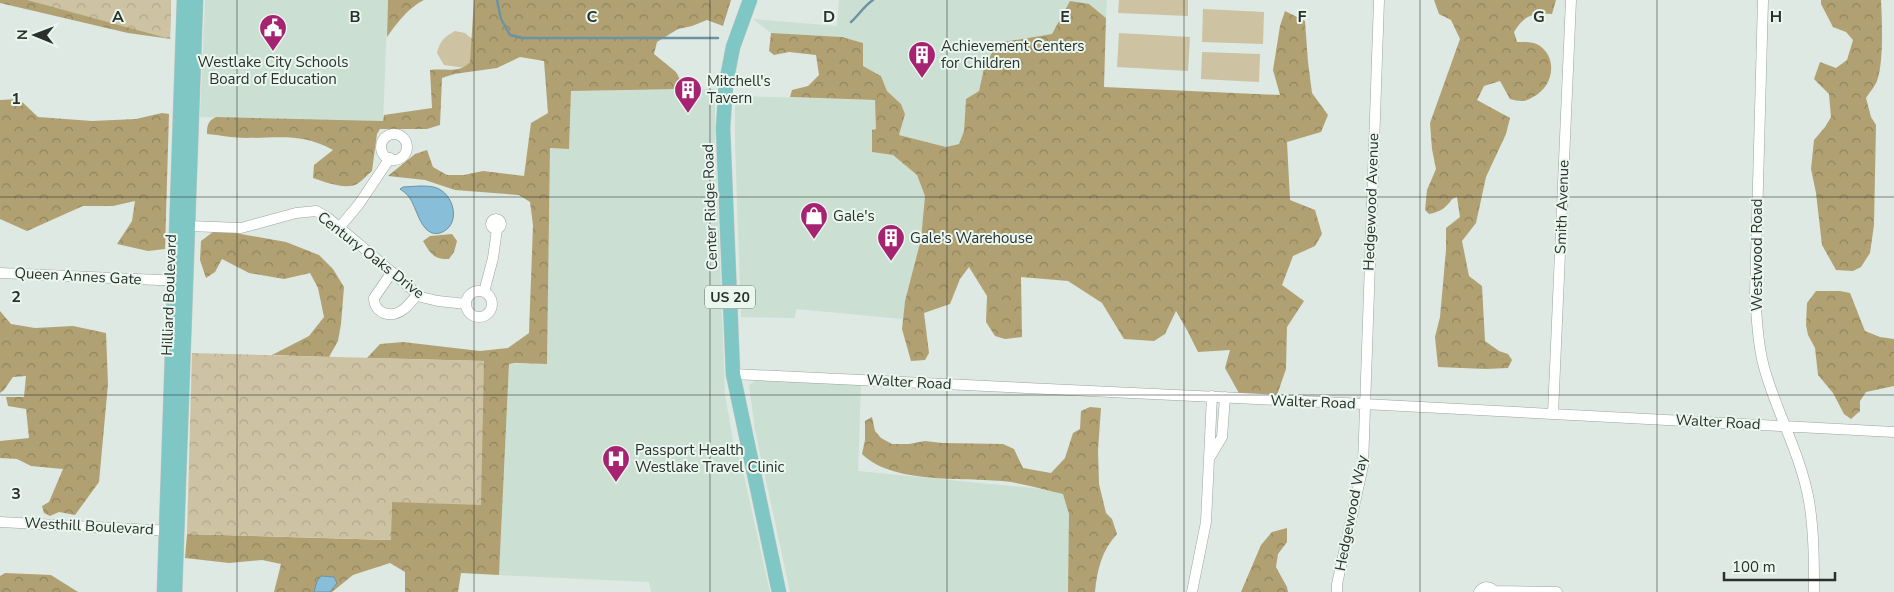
<svg xmlns="http://www.w3.org/2000/svg" width="1894" height="592" font-family="'Nunito Sans',sans-serif">
  <defs>
    <pattern id="forest-crowns" width="20" height="18" patternUnits="userSpaceOnUse" patternTransform="scale(1.25)"><rect width="20" height="18" fill="#b1a172"/><path d="M2 6a3 3 0 1 1 6 0M12 15a3 3 0 1 1 6 0" fill="none" stroke="#90845e"/></pattern>
    <pattern id="park-crowns" width="20" height="18" patternUnits="userSpaceOnUse" patternTransform="scale(1.25)"><rect width="20" height="18" fill="#cdc2a2"/><path d="M2 6a3 3 0 1 1 6 0M12 15a3 3 0 1 1 6 0" fill="none" stroke="#b0a78c"/></pattern>
  </defs>
  <rect width="100%" height="100%" fill="#dde9e2"/>
  <path fill="#cbdfd3" d="M205 0H388L383 121 200 117Z
    M839 0H1107L1106 18 1089 4 1052 34 997 43 984 68 979 91 966 100 964 131 959 144 946 147 899 135 905 114 901 104 887 91 881 76 862 66 863 43 842 37 771 33 753 19 837 26Z
    M715 89V156H716L725 395 735 452 740 458 770 592H651L649 582 499 575 509 364H547L550 148 569 149 571 91Z
    M735 96 876 100V130L872 152 893 155 917 175 925 196 921 239 905 301 903 319 796 309 795 318 741 317 735 143Z
    M758 379 861 384 858 471 1073 492 1072 592H790L755 430 749 385Z"/>
  <path fill="#cdc2a2" d="M1119 0H1188V16L1118 13Z
    M1203 9 1264 12 1263 44 1202 42Z
    M455 31 465 33 473 40 470 62 465 68 444 65 437 53C440 41 444 37 455 31Z
    M1119 33 1190 37 1188 71 1117 67Z
    M1202 52 1260 54 1259 82 1201 79Z"/>
  <path fill="url(#forest-crowns)" d="M0 0H171L170 38 171 39 128 33 0 3Z
    M388 0H424C409 7 396 24 387 37Z
    M474 0H731L723 26 707 20 692 26 678 29 657 42 654 54 676 72 685 89 571 91 569 149 550 148 547 364 515 363 509 364 499 575 461 573 458 592H405V572L390 563 353 575 332 592H274L281 564 262 560 229 563 185 558 187 534 390 540 392 502 484 361 367 358 380 344 403 342 480 351 508 348 529 333 533 225 530 202 519 195 455 190 425 180 388 176 415 154 427 150 433 167 447 175H464L483 171 524 176 531 123 548 113 544 61 520 57 497 68 454 74 442 78 440 125 427 129H380L377 134 372 171C367 175 362 181 357 184 345 190 325 182 313 178L314 165 333 150C302 133 280 138 246 138 233 138 220 135 207 134 207 125 208 121 216 117L383 121 384 115 432 108 430 70C445 68 459 74 470 62Z
    M1434 0H1556L1552 14C1533 13 1524 15 1514 32L1517 42C1524 42 1534 41 1540 46 1559 60 1552 88 1533 97 1530 99 1526 101 1522 101 1518 101 1514 100 1510 99L1500 81 1484 86 1477 100 1510 118 1506 134 1486 177 1476 223 1462 241 1469 276 1482 286 1485 341 1499 351 1508 354 1512 360 1508 368 1486 369 1438 367 1435 337 1440 317 1446 250V228L1460 217 1457 197 1452 199C1446 208 1440 212 1429 214L1425 210 1427 190 1436 169 1432 149 1430 123 1460 39 1451 20 1439 14Z
    M1821 0H1881C1882 20 1884 62 1877 81 1875 86 1870 92 1866 98L1871 117 1876 125 1874 225 1870 253 1861 267 1853 271 1836 270 1822 245 1816 193 1811 169 1814 140 1825 127 1831 117 1829 94 1814 79 1820 62 1836 68 1847 60 1853 40 1846 32 1833 27 1821 4Z
    M1070 1 1089 4 1106 18 1104 87 1280 95 1273 70 1280 26 1285 11 1305 21 1308 62 1312 93 1328 115 1321 132 1287 142 1290 200 1315 210 1322 234 1315 246 1293 256 1282 285 1304 301 1287 327 1286 369 1276 398 1240 395 1225 368 1230 350 1198 352 1187 330 1176 311 1165 334 1154 341 1124 339 1102 303 1068 281 1021 277 1022 337 1005 339 995 336 986 322 987 296 969 267 960 279 950 304 924 313 929 353 925 360 911 361 902 329 905 301 921 239 925 196 917 175 893 155 872 152V130L876 129 875 100 790 97 792 90 808 86 819 75 816 55 789 52 774 55 769 51 771 33 842 37 863 43V66L881 76 887 91 901 104 905 114 899 135 946 147 959 144 964 131 966 99 979 91 984 68 997 43 1052 34Z
    M19 99 38 117 92 121 136 119 162 113 169 114 165 249 148 251 117 244 132 221 135 201 113 206H83L27 231 0 219V100Z
    M213 232H230L286 242 319 255 333 269 344 287 341 324 338 341 329 357 272 355 309 336 324 317 318 288 310 273 284 279 249 273 222 259 215 272 206 278 200 260 201 241Z
    M452 234 457 241 454 252 449 259C434 260 430 253 423 241L430 236Z
    M1816 291H1840L1850 293 1865 331 1880 337 1894 339V386L1866 392 1860 401V411L1851 419 1844 414 1833 393 1818 375 1815 348 1808 335 1806 325 1807 303Z
    M0 311 11 324 35 328 73 326 106 333 108 384 99 482 75 515 59 512 50 516 44 513 42 506 49 502 63 469 31 466 17 459 0 458V441L29 438 26 409 8 406 6 397H24L26 376 13 377 4 390 0 393Z
    M1090 407 1101 408 1098 450 1099 484 1106 513 1112 519 1117 534C1102 550 1097 570 1095 592H1068L1069 514 1063 494C1046 490 1028 485 1011 482 967 476 895 486 862 454L865 440V421L872 417 875 431 881 438 892 444H909L925 441 942 443 1003 444 1014 449 1023 468 1051 473 1065 458 1073 433 1080 429 1081 411Z
    M1287 528V542L1278 554 1276 567 1287 587 1288 592H1241L1261 545 1272 532Z
    M5 573 51 575 78 592H0V576Z"/>
  <path fill="url(#park-crowns)" d="M27 0H171L170 39Z
    M192 353 484 361 481 505 392 502 391 540 187 534Z"/>
  <path fill="#88bed7" stroke="#6c93a4" d="M420 186C426 186 433 186 439 189 455 197 461 226 440 233 421 238 417 207 409 197 407 194 403 191 400 189L403 187Z
    M321 576 334 577 337 583 330 592H314L317 581Z"/>
  <g fill="none" stroke-linecap="round" stroke-linejoin="round">
    <path stroke="#6c93a4" stroke-width="2.5" d="M497 0 501 19 510 35 523 38H718
      M851 22C859 15 864 6 873 0"/>
    <defs>
      <path id="minor" d="M1763 0 1755 295C1757 321 1758 349 1766 374 1779 417 1801 456 1809 501 1814 531 1814 562 1814 592
        M381 147a13 13 0 1 1 26 0a13 13 0 1 1-26 0Z
        M491 224a5 5 0 1 1 10 0a5 5 0 1 1-10 0Z
        M188 226 241 228 296 213 316 211 327 217 421 297 438 301 466 304
        M339 228 359 204 390 158
        M392 272 374 298C374 314 392 319 404 309 409 305 413 299 418 294
        M0 273 181 281
        M466 304a13 13 0 1 1 26 0a13 13 0 1 1-26 0Z
        M484 292 493 258 497 229
        M733 374 1364 404 1894 432
        M1553 414 1571 0
        M1210 457 1222 437 1225 397
        M0 522 171 531
        M1495 591 1557 592
        M1192 592 1206 522 1212 396
        M1337 592V584L1363 466 1379 0
        M1479 592C1484 585 1491 586 1495 592"/>
      <path id="major" d="M750 0 733 47 726 83 723 128 733 374 779 592
        M164 592 184 0
        M175 592 196 0"/>
    </defs>
    <use href="#minor" stroke="#99a59e" stroke-width="11"/>
    <use href="#major" stroke="#c4c5c4" stroke-width="15"/>
    <use href="#minor" stroke="#fff" stroke-width="10"/>
    <use href="#major" stroke="#7fc7c5" stroke-width="14"/>
  </g>
  <path fill="none" stroke="#2b302d" stroke-width="1" stroke-opacity="0.55" d="M237 0V592M474 0V592M710 0V592M947 0V592M1184 0V592M1420 0V592M1657 0V592M0 197H1894M0 395H1894"/>
  <defs>
    <symbol id="civic-pin" viewBox="-11 -11 22 30"><path d="M0 17L-7.5 6A9.5 9.5 0 1 1 7.5 6Z" fill="#a52371" stroke="#eaf7ef"/><path d="M-.6-6.5H3V-4.5H.6V-3L4-1V1h2V6H-6V1h2V-1L-.6-3ZM-1.2 2.5V6h2.4V2.5Z" fill="#fff"/></symbol>
    <symbol id="building-pin" viewBox="-11 -11 22 30"><path d="M0 17L-7.5 6A9.5 9.5 0 1 1 7.5 6Z" fill="#a52371" stroke="#eaf7ef"/><path d="M-4-6H4V6H1V3H-1V6H-4ZM-2.5-4.3h1.7v1.8h-1.7ZM.8-4.3h1.7v1.8H.8ZM-2.5-1h1.7V.8h-1.7ZM.8-1h1.7V.8H.8Z" fill="#fff"/></symbol>
    <symbol id="shop-pin" viewBox="-11 -11 22 30"><path d="M0 17L-7.5 6A9.5 9.5 0 1 1 7.5 6Z" fill="#a52371" stroke="#eaf7ef"/><path d="M-5-2.5h2.3a2.7 3.5 0 0 1 5.4 0H5L5.5 6h-11ZM-1.5-2.5h3a1.5 2.3 0 0 0-3 0Z" fill="#fff"/></symbol>
    <symbol id="hospital-pin" viewBox="-11 -11 22 30"><path d="M0 17L-7.5 6A9.5 9.5 0 1 1 7.5 6Z" fill="#a52371" stroke="#eaf7ef"/><path d="M-5-5h3v3.5h4V-5h3V5h-3V1.5h-4V5h-3Z" fill="#fff"/></symbol>
  </defs>
  <g fill-rule="evenodd">
    <use href="#civic-pin" x="257" y="12" width="32" height="43"/>
    <use href="#building-pin" x="906" y="39" width="32" height="43"/>
    <use href="#building-pin" x="672" y="74" width="32" height="43"/>
    <use href="#shop-pin" x="798" y="200" width="32" height="43"/>
    <use href="#building-pin" x="875" y="222" width="32" height="43"/>
    <use href="#hospital-pin" x="600" y="443" width="32" height="43"/>
  </g>
  <g text-anchor="middle" stroke-width="4" stroke-linejoin="round" paint-order="stroke">
    <rect fill="#eaf7ef" stroke="#646c67" stroke-width="1" x="705" y="285.5" width="50" height="23" rx="4"/>
    <g font-size="14" font-weight="bold" fill="#2b302d">
      <text x="730" y="302">US 20</text>
    </g>
    <g font-size="15" fill="#2b302d" stroke="#eaf7ef" text-anchor="start">
      <text x="941" y="51">Achievement Centers<tspan x="941" dy="17">for Children</tspan></text>
      <text x="273" y="67" text-anchor="middle">Westlake City Schools<tspan x="273" dy="17">Board of Education</tspan></text>
      <text x="707" y="86">Mitchell's<tspan x="707" dy="17">Tavern</tspan></text>
      <text x="833" y="221">Gale's</text>
      <text x="910" y="243">Gale's Warehouse</text>
      <text x="635" y="455">Passport Health<tspan x="635" dy="17">Westlake Travel Clinic</tspan></text>
    </g>
    <g font-size="15" fill="#2b302d" stroke="#eaf7ef">
      <text transform="translate(1371 202) rotate(-88)" y="5">Hedgewood Avenue</text>
      <text transform="translate(710 207) rotate(-92)" y="5">Center Ridge Road</text>
      <text transform="translate(1562 207) rotate(-88)" y="5">Smith Avenue</text>
      <text transform="translate(371 255) rotate(38)" y="5">Century Oaks Drive</text>
      <text transform="translate(1757 255) rotate(-90)" y="5">Westwood Road</text>
      <text transform="translate(78 276) rotate(3)" y="5">Queen Annes Gate</text>
      <text transform="translate(169 295) rotate(-88)" y="5">Hilliard Boulevard</text>
      <text transform="translate(909 382) rotate(3)" y="5">Walter Road</text>
      <text transform="translate(1313 402) rotate(2)" y="5">Walter Road</text>
      <text transform="translate(1718 422) rotate(3)" y="5">Walter Road</text>
      <text transform="translate(1351 513) rotate(-79)" y="5">Hedgewood Way</text>
      <text transform="translate(89 526) rotate(3)" y="5">Westhill Boulevard</text>
    </g>
  </g>
  <g font-size="16" text-anchor="middle" font-weight="bold" fill="#2b302d" stroke="#eaf7ef" stroke-width="4" stroke-linejoin="round" paint-order="stroke">
    <text x="118" y="22">A</text>
    <text x="355" y="22">B</text>
    <text x="592" y="22">C</text>
    <text x="829" y="22">D</text>
    <text x="1065" y="22">E</text>
    <text x="1302" y="22">F</text>
    <text x="1539" y="22">G</text>
    <text x="1776" y="22">H</text>
    <text x="16" y="104">1</text>
    <text x="16" y="302">2</text>
    <text x="16" y="499">3</text>
  </g>
  <g transform="translate(35 35) rotate(271)" stroke="#eaf7ef" stroke-width="4" paint-order="stroke">
  <path d="M0-4L9 19L0 12L-9 19Z" fill="#2b302d"/>
  <text y="-8" font-size="14" font-weight="bold" text-anchor="middle" fill="#2b302d">N</text>
  </g>
  <path d="M1724 572v8h111v-8" fill="none" stroke="#2b302d" stroke-width="2.5"/>
  <text x="1732" y="572" font-size="15" fill="#2b302d" stroke="#eaf7ef" stroke-width="4" paint-order="stroke">100 m</text>
</svg>
